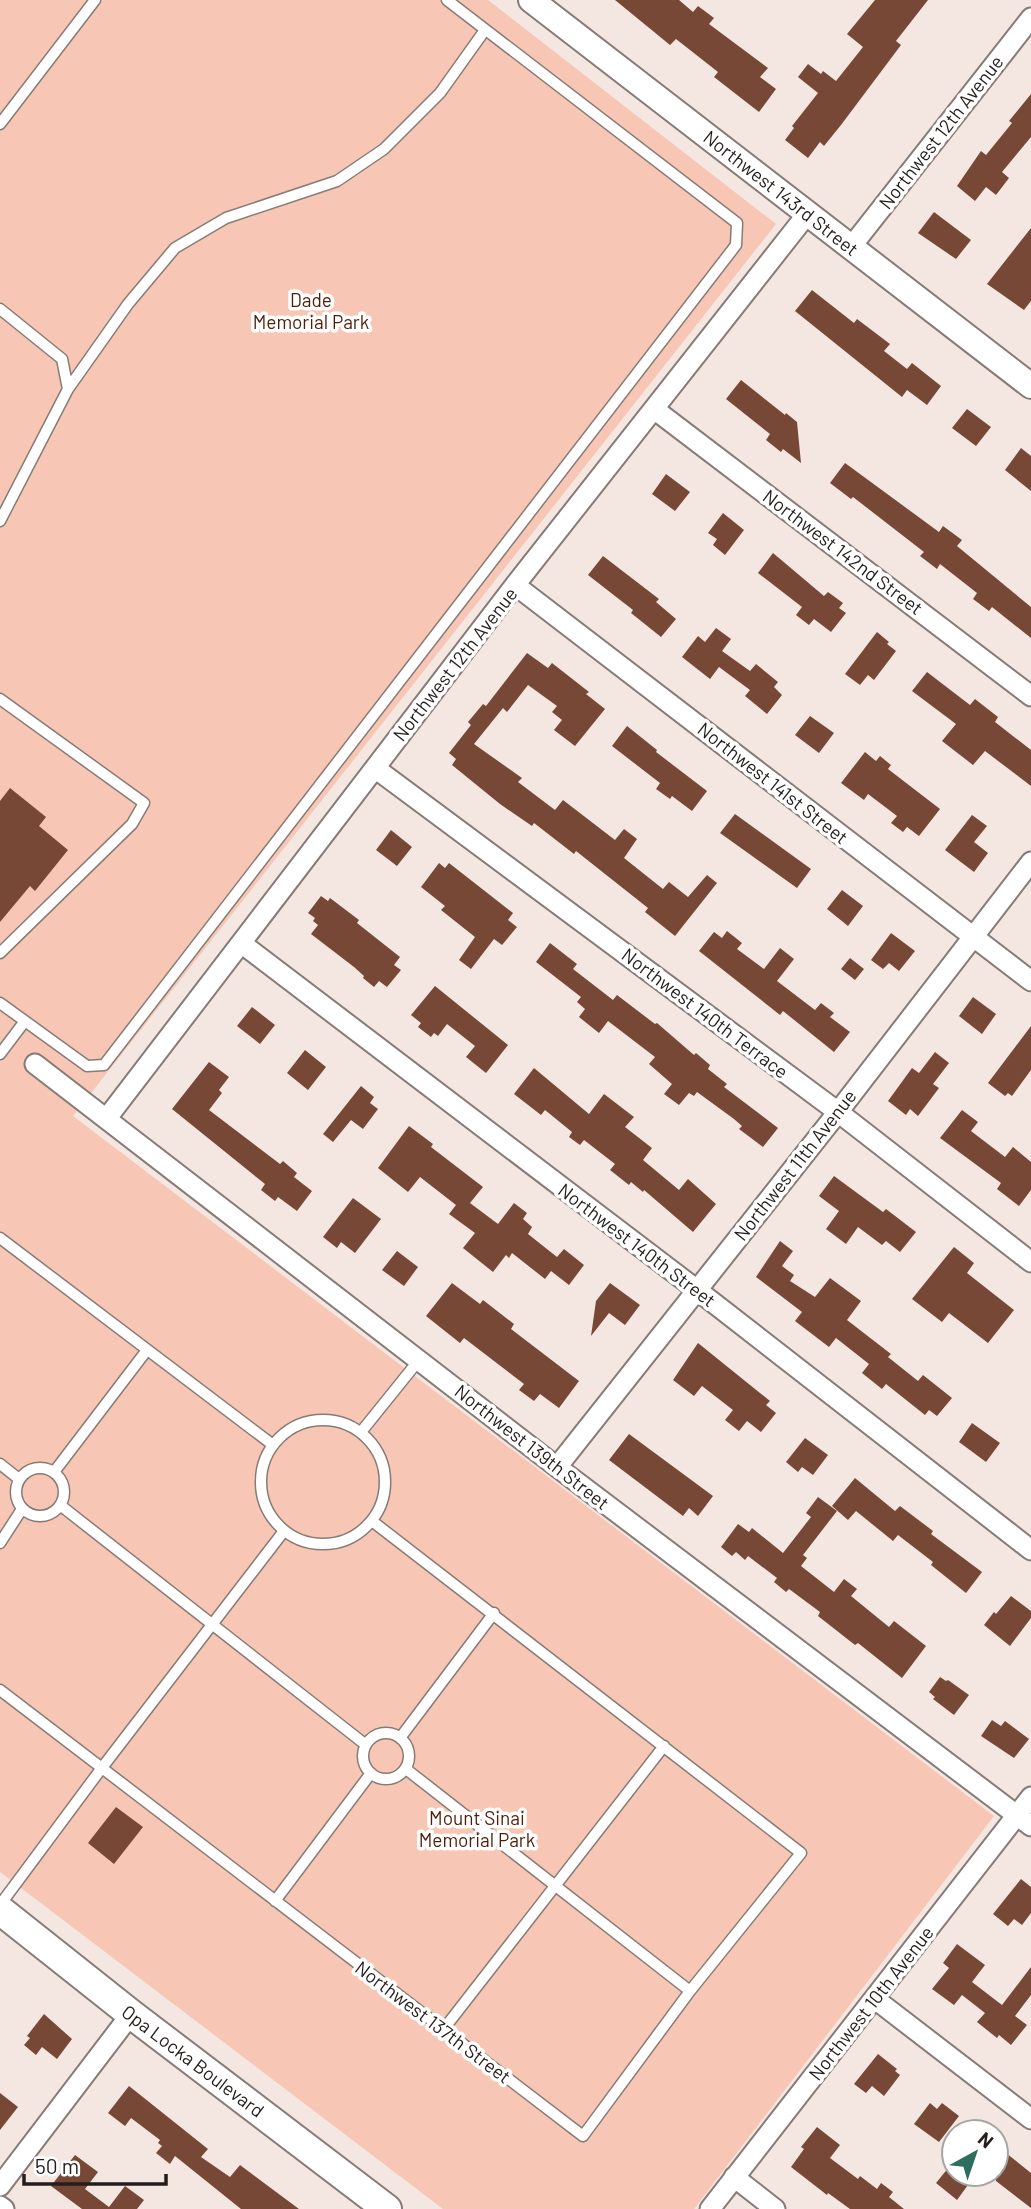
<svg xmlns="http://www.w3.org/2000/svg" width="1031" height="2209" font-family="Barlow,sans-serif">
  <rect width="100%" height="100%" fill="#f4e7e2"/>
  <path fill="#f8c6b4" d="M0 0H488L776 224 73 1116 994 1816 694 2209H443L0 1872Z"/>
  <path fill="#784836" d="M615 0H679L693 12 698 6 714 18 709 24 768 68 760 77 776 89 759 112 714 77 718 72 676 39 670 45Z
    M875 0H928L896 41 901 45 841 125 824 146 820 142 808 158 785 140 794 128 792 126 818 93 798 77 808 64 821 74 823 71 836 81 863 47 847 34Z
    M1031 94V137L1002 172 1009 178 996 195 986 187 975 201 957 186 981 151 986 155 1012 123 1009 121Z
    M934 212 971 240 956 259 918 233Z
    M1031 228V301L1024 310 987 284Z
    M812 290 854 323 857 319 890 344 884 351 907 369 912 363 941 386 927 405 907 390 902 397 795 311Z
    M741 380 785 415 786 413 797 422 801 463 783 449 781 452 766 440 770 434 726 399Z
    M967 409 991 427 976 446 952 428Z
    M1021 448 1031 456V491L1005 470Z
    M845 463 939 532 943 526 962 540 957 546 1031 607V638L992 607 989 611 973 599 977 593 940 564 937 569 920 556 924 552 853 497 851 499 830 483Z
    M666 474 690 492 675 511 652 494Z
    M723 513 744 530 725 555 713 545 717 539 708 533Z
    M773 553 824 596 828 592 843 603 839 608 846 613 831 632 814 619 809 625 796 615 802 607 758 573Z
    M603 556 659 599 656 602 676 619 661 637 631 613 633 610 588 575Z
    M716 628 731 639 722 651 750 671 756 664 778 682 774 687 782 695 767 714 745 696 750 690 719 667 710 679 682 657 698 636 705 642Z
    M877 632 889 642 887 644 896 651 874 680 868 675 860 685 845 674Z
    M527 653 548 668 552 663 589 692 586 694 605 709 575 746 554 730 562 720 552 712 557 706 528 685 507 712 503 708 474 744 522 778 518 782 555 810 563 800 615 840 624 829 637 839 624 858 663 889 669 882 688 897 707 875 717 883 675 936 645 912 648 908 576 851 574 854 534 823 532 826 500 804 452 765 456 759 449 753 471 725 468 722 483 704 486 706Z
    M927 672 970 705 975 699 998 717 995 722 1031 750V786L985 751 973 765 942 741 956 724 912 691Z
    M810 716 834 733 819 753 795 735Z
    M627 726 657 750 656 752 707 791 692 811 672 796 670 799 656 789 660 783 612 746Z
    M865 752 876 761 880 756 891 765 888 769 940 809 919 836 907 827 903 832 891 823 897 816 868 794 864 800 841 783Z
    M10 788 46 817 39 826 68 850 35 891 30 886 0 922V801Z
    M735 814 811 869 797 888 720 833Z
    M972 815 987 826 974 842 988 853 974 872 945 850Z
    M391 830 412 847 397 866 376 850Z
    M439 863 445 868 449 863 513 913 508 920 517 927 502 945 494 939 471 969 459 960 475 937 441 910 445 906 421 887Z
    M842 890 863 906 848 926 827 909Z
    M321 896 328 901 330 898 359 920 357 923 400 957 394 965 401 970 387 987 379 981 374 987 363 978 364 976 354 967 311 934 318 925 313 921 315 918 308 913Z
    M727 931 742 943 737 949 764 969 780 948 794 959 777 981 815 1010 821 1003 834 1013 830 1017 850 1032 834 1052 783 1011 780 1015 699 951 714 932 722 938Z
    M891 933 915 951 899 971 889 963 883 969 871 960Z
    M550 943 577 964 573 969 613 1000 617 995 655 1024 657 1023 694 1055 696 1053 710 1065 708 1069 727 1084 724 1087 778 1128 763 1147 739 1129 742 1126 734 1119 697 1092 694 1096 689 1093 679 1105 664 1094 672 1084 649 1064 655 1057 608 1021 599 1033 579 1017 585 1009 577 1002 581 997 536 962Z
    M850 958 864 969 855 980 841 969Z
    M435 986 508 1045 486 1073 466 1057 475 1046 447 1024 438 1036 434 1033 431 1037 418 1027 421 1023 411 1015Z
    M973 997 996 1014 982 1034 959 1016Z
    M252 1007 275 1025 260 1044 237 1026Z
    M1031 1026V1070L1012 1096 1008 1093 1005 1096 988 1083Z
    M305 1050 326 1067 308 1090 287 1073Z
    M935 1052 949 1063 933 1084 939 1088 918 1116 910 1109 906 1115 888 1101 912 1068 919 1073Z
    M209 1062 229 1077 219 1090 222 1093 209 1110 280 1164 283 1161 297 1173 294 1177 312 1191 297 1211 278 1197 275 1201 261 1190 265 1184 172 1109Z
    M534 1068 589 1114 604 1094 634 1117 625 1127 652 1148 643 1160 679 1190 688 1179 716 1204 693 1232 644 1190 643 1192 631 1182 629 1185 610 1170 615 1164 584 1140 580 1145 569 1137 572 1132 545 1110 541 1115 514 1094Z
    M361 1086 374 1097 370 1103 378 1109 363 1129 351 1120 333 1142 323 1134Z
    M962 1110 978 1122 971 1131 1005 1157 1013 1147 1031 1162V1190L1019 1206 997 1189 1001 1183 940 1138Z
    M409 1126 433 1144 431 1147 483 1187 470 1203 498 1224 514 1203 527 1213 523 1219 532 1227 528 1234 557 1257 564 1249 584 1265 569 1285 551 1271 545 1279 512 1253 509 1258 506 1255 493 1272 463 1248 475 1233 449 1214 456 1205 420 1177 408 1192 378 1168Z
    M834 1176 883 1212 886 1209 916 1232 900 1252 886 1241 882 1245 858 1227 846 1244 826 1229 839 1211 819 1196Z
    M353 1198 381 1219 355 1253 341 1242 337 1248 323 1237Z
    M780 1241 793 1251 782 1266 794 1275 790 1281 815 1297 830 1278 861 1301 847 1320 891 1354 888 1357 918 1381 923 1375 952 1398 937 1416 929 1410 925 1415 886 1384 882 1389 862 1373 869 1364 836 1338 829 1347 795 1321 802 1312 756 1277Z
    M954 1247 974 1263 967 1273 1014 1310 988 1343 949 1313 942 1322 912 1299Z
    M397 1251 418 1267 404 1286 382 1270Z
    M452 1283 480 1304 483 1300 514 1324 511 1329 579 1381 559 1408 540 1394 534 1401 519 1390 524 1384 464 1338 460 1343 426 1316Z
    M610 1283 640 1305 625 1325 609 1313 591 1336 596 1301Z
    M698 1343 770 1401 766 1405 776 1413 761 1432 747 1421 739 1431 725 1420 733 1410 702 1386 694 1396 673 1380Z
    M972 1423 1000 1443 986 1462 959 1442Z
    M629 1434 713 1496 698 1516 689 1508 683 1516 609 1460Z
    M805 1438 828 1455 813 1475 802 1467 798 1472 786 1462Z
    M855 1478 895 1511 900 1506 933 1531 931 1534 982 1572 966 1593 931 1565 933 1562 898 1535 893 1541 856 1511 848 1520 832 1506Z
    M818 1497 837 1511 803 1555 807 1558 801 1566 834 1592 844 1579 857 1589 851 1596 889 1627 894 1621 926 1646 902 1678 858 1643 855 1645 818 1616 820 1612 789 1589 786 1592 774 1582 777 1578 748 1556 745 1560 736 1552 732 1556 721 1547 738 1524 749 1532 752 1528 783 1553 811 1517 806 1513Z
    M1011 1596 1031 1611V1618L1010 1646 984 1625 994 1612 996 1614Z
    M940 1677 946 1681 948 1680 969 1695 954 1715 933 1699 935 1697 929 1692Z
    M992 1720 1001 1726 1005 1721 1029 1739 1014 1758 981 1736Z
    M116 1807 143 1827 114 1864 88 1843Z
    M1021 1879 1031 1887V1913L1022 1925 1014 1919 1008 1926 993 1914Z
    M957 1944 985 1965 972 1982 1002 2005 1031 1967V1995L1015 2016 1027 2025 1011 2045 999 2035 997 2038 977 2022 985 2013 962 1995 954 2005 932 1989 949 1968 943 1963Z
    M44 2014 72 2039 57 2059 42 2047 36 2055 24 2045 30 2038 27 2036Z
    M878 2054 897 2069 895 2071 900 2075 884 2096 872 2086 866 2093 854 2084Z
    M129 2086 208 2149 201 2157 230 2177 240 2165 299 2209H241L175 2156 170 2164 156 2153 162 2146 158 2143 160 2140 131 2118 125 2126 108 2113Z
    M0 2093 18 2107 0 2130Z
    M930 2103 937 2109 942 2103 959 2116 939 2142 914 2124Z
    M817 2127 840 2145 830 2158 858 2179 860 2176 877 2189 881 2183 893 2192 889 2197 904 2209H850L828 2193 827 2195 791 2167 804 2149 801 2147Z
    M996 2145 1031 2173V2208L996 2181Z
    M75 2155 98 2172 85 2189 109 2207 125 2186 144 2200 137 2209H82L51 2186Z
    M949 2167 954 2171V2174H976L957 2200 936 2183Z"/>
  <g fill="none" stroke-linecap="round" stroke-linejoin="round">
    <defs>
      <path id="service" d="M0 124 95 0
        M0 309 62 359 68 389 0 521
        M68 389 128 304 175 248 226 218 337 181 384 149 440 93 485 30
        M0 699 144 803 132 824 0 953
        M0 1003 87 1066 104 1065 736 245 737 223 447 0
        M0 1054 25 1021
        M0 1238 273 1445
        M261 1482a62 62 0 1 1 124 0a62 62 0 1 1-124 0Z
        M361 1432 419 1360
        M0 1464 19 1479
        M16 1492a24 24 0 1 1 48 0a24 24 0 1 1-48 0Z
        M54 1472 147 1350
        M60 1505 366 1745
        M0 1543 22 1509
        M0 1690 583 2136 690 1991 801 1853 372 1521
        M363 1756a23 23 0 1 1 46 0a23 23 0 1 1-46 0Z
        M400 1738 494 1613
        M406 1769 690 1991
        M275 1901 371 1773
        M0 1905 101 1769 284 1531
        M443 2030 664 1746"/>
      <path id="minor" d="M851 247 1031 18
        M654 409 1031 696
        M515 585 1031 981
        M375 768 838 1112 1031 1262
        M241 943 697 1290 1031 1550
        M35 1064 557 1467 1031 1826
        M107 1118 515 585 808 213
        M557 1467 838 1112 1031 862
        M875 1999 1031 2119
        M734 2177 775 2209
        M0 2186 131 2014
        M0 2206 4 2209
        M710 2209 1031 1797"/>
      <path id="tertiary" d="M531 0 1031 386"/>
      <path id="secondary" d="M0 1910 131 2014 387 2209"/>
    </defs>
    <use href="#service" stroke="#877b77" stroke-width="13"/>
    <use href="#minor" stroke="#877b77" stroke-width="23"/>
    <use href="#tertiary" stroke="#877b77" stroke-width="28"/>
    <use href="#secondary" stroke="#877b77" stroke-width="32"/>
    <use href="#service" stroke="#fff" stroke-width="10"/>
    <use href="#minor" stroke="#fff" stroke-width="19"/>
    <use href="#tertiary" stroke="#fff" stroke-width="24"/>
    <use href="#secondary" stroke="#fff" stroke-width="28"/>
  </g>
  <g text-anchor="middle" stroke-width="7" stroke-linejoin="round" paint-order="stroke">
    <g font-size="19" fill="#231e1c" stroke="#fff">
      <text transform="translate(941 132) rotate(-52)" y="7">Northwest 12th Avenue</text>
      <text transform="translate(781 193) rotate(38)" y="7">Northwest 143rd Street</text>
      <text transform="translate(843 552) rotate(37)" y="7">Northwest 142nd Street</text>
      <text transform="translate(455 664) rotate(-52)" y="7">Northwest 12th Avenue</text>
      <text transform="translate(773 783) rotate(38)" y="7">Northwest 141st Street</text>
      <text transform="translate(705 1013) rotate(37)" y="7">Northwest 140th Terrace</text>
      <text transform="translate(795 1165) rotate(-52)" y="7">Northwest 11th Avenue</text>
      <text transform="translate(637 1245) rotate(37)" y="7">Northwest 140th Street</text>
      <text transform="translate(532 1447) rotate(38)" y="7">Northwest 139th Street</text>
      <text transform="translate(871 2003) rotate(-52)" y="7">Northwest 10th Avenue</text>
      <text transform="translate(433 2022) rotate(37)" y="7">Northwest 137th Street</text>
      <text transform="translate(193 2061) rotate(37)" y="7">Opa Locka Boulevard</text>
    </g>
    <g font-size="19" fill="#4f1d08" stroke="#fff">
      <text x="311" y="307">Dade<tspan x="311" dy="22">Memorial Park</tspan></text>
      <text x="477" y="1825">Mount Sinai<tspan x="477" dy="22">Memorial Park</tspan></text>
    </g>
  </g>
  <g transform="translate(975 2153) rotate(40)"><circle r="33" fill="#ffffff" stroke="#a7a5a4" stroke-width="2"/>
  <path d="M0-5L12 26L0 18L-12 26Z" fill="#2d6e5d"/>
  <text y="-10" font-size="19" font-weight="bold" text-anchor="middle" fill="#231e1c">N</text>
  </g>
  <path d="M24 2174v10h142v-10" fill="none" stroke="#231e1c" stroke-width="3.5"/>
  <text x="35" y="2174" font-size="21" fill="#231e1c" stroke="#ffffff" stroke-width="5" paint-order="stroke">50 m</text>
</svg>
